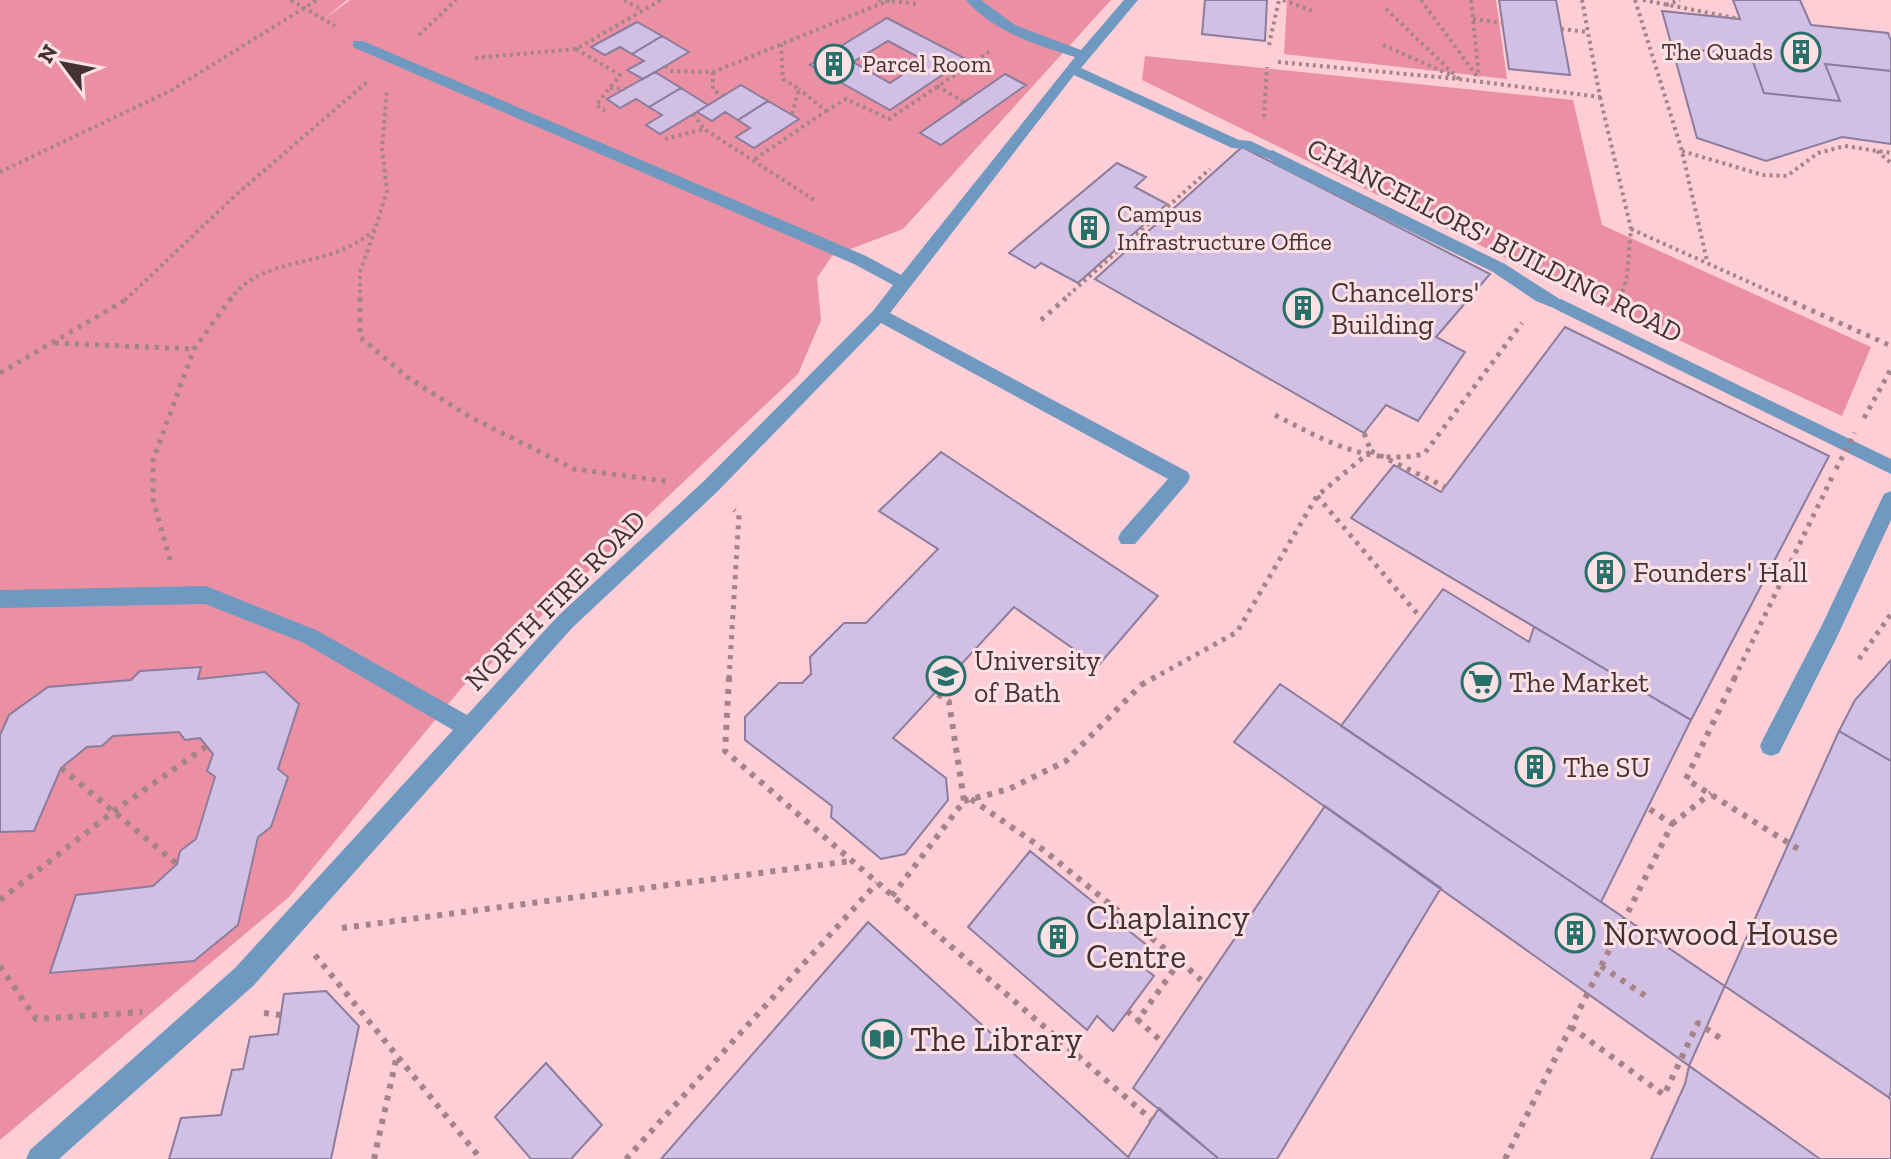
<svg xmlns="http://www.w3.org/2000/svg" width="1891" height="1159" font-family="'Zilla Slab',serif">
  <rect width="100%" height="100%" fill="#fdced5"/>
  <path fill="#eb90a2" d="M0 0H347L323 20 350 0H1111L903 229 832 256 817 278 821 320 798 374 485 669 464 685 289 897 0 1140Z
    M1287 0H1496L1507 79 1284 54Z
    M1145 56 1573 100 1602 225 1871 347 1842 416 1582 295 1142 80Z"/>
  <path fill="#d1bfe4" stroke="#8c7c9e" stroke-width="2" fill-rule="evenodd" d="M1205 0H1267L1265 41 1202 34Z
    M1499 0H1556L1570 75 1509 69Z
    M1733 0H1800L1811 25 1888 33 1891 41V71L1825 64 1840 101 1764 93 1751 56 1672 47 1662 11 1740 19Z
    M887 18 966 59 890 110 810 65ZM888 41 924 60 890 83 853 62Z
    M637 22 662 36 632 54 620 47 605 55 591 47Z
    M662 36 689 52 643 79 627 70 644 61 632 54Z
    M1672 47 1751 56 1764 93 1840 101 1825 64 1891 71V144L1842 137 1766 161 1697 138Z
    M655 72 681 88 649 107 636 99 620 108 607 99Z
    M1005 74 1026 85 941 145 920 133Z
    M741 85 768 101 738 120 725 112 712 121 697 112Z
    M681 88 708 105 660 134 646 125 662 115 649 107Z
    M768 101 799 119 754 148 736 137 750 128 738 120Z
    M1242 147 1490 274 1436 337 1465 352 1418 421 1386 405 1364 433 1095 279Z
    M1117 163 1146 177 1135 187 1167 204 1078 283 1041 263 1035 268 1009 253Z
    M1565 327 1829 456 1691 720 1351 518 1394 465 1441 492Z
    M941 452 1158 596 1098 666 1014 607 893 738 946 778 948 800 905 854 881 859 831 817 832 806 745 740V717L779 683H802L811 674 810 657 844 623H866L938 549 879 511Z
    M1443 589 1529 642 1534 627 1691 720 1601 902 1341 726Z
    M1891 660V761L1839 731 1855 700Z
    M201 667 198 679 265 672 299 704 278 769 288 777 271 827 258 837 238 925 194 961 50 973 76 895 153 886 177 864 180 851 196 839 215 777 207 771 213 754 200 738 185 740 179 732 113 736 102 746 87 747 61 768 34 831 0 832V735L9 715 48 687 131 680 140 671Z
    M1280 684 1891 1099V1159H1820L1234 742Z
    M1839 731 1891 761V1091L1889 1098 1891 1099V1159H1651L1685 1084 1689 1066Z
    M1325 806 1441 888 1277 1159H1219L1133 1088Z
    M1030 851 1149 947 1138 963 1154 976 1113 1031 1097 1016 1087 1030 968 927Z
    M868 922 1128 1157 1130 1159H661Z
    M326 991 359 1026 331 1159H169L181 1118 221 1115 232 1070 243 1069 250 1037 278 1034 284 994Z
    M546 1063 602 1125 571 1159H531L495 1117Z
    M1159 1108 1219 1159H1130L1128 1157Z"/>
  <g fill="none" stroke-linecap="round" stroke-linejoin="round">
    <path stroke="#a58489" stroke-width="4" stroke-dasharray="3 4" stroke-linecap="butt" d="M291 0 335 26
      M624 0 643 10
      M878 0 919 4
      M1283 0 1313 11
      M1421 0 1479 79
      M1471 0 1479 77
      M1635 0 1682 151 1707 261
      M1643 0 1740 19
      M1666 5 1680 0
      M1386 9 1459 79
      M1473 19 1503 23
      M1561 29 1588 32
      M419 35 456 0
      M781 44 783 79 799 89 792 114
      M1269 45 1279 0
      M1383 45 1455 77
      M576 49 620 75 596 105 605 111
      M475 58 576 49 661 0
      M1278 62 1459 79 1600 97 1582 0
      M665 66 672 71 713 72 890 0
      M713 72V90L723 96
      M937 86 964 102
      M610 88 625 89
      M1600 97 1631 229 1627 276 1620 300
      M826 111 846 99 889 119 989 52
      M693 114 704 129
      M1264 117 1267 67
      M665 139 704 129 816 201
      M1682 151 1763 175 1787 176 1818 153 1845 146 1891 153
      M1877 151 1891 163
      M755 159 826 111 799 89
      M0 172 170 91 317 0
      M1631 229 1789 300
      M125 300 238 193 367 82
      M230 300C258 260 308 267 348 247 358 243 366 236 375 230L387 191 382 148 387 89
      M360 300V272L375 230
      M1063 300 1210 169"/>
    <path stroke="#a58489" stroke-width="5" stroke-dasharray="4 6" stroke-linecap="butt" d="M360 298V337L407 377 470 417 574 469 666 481
      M1784 298 1891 346
      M1041 320 1066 298
      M55 343 194 349
      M0 373 129 298
      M1275 415C1324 440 1367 466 1424 454L1522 323
      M1864 418 1891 369
      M1317 496 1421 618
      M170 560 153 500V460L194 349 231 298
      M1859 659 1891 614
      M729 679 739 515 734 510
      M1734 679 1834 473"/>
    <path stroke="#a58489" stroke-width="6" stroke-dasharray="5 7" stroke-linecap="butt" d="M729 677 725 751 1152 1120
      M1735 677 1686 779 1803 852
      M61 768 177 864
      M971 799 1036 844 1180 961 1138 1020 1162 1042
      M964 801 1009 789 1066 761 1141 685
      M1672 824 1711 793
      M892 896 964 801 949 702 935 692
      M0 900 114 811 207 746
      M342 928 851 861
      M315 955 481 1159
      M1180 961 1201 980
      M0 966 36 1019 142 1012
      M1601 966 1647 997
      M1127 1011 1138 1020
      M264 1013 281 1015
      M1571 1027 1664 1095 1698 1023 1720 1038
      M374 1159 397 1055
      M626 1159 877 883
      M1505 1159 1672 824 1648 808"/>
    <path fill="#6f99c1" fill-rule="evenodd" d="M966 0H981L1015 25 1081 50 1124 0H1138L1081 68 1239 140 1251 141 1279 155 1272 160 1244 149 1232 148 1074 75 890 313 1188 472 1190 477 1188 482 1135 544H1121L1118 538 1121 532 1168 479 881 323 718 491 572 628 253 986 59 1159H26L30 1150 235 968 453 730 302 642 205 604 0 608V590L206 586 316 630 467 715 558 616 704 481 873 311 893 285 854 264 353 47V41H363L866 256 901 275 1075 57C1036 45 994 32 966 0Z
      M1561 299 1891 459V474L1555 309 1553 305 1555 301Z
      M1891 491V520L1837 637 1779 753 1771 756 1763 753 1760 746 1763 739 1822 625 1884 494Z"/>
    <path fill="#6f99c1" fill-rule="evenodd" d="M1272 150 1505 264 1569 305 1561 311 1536 301 1493 272 1279 167 1265 155Z"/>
    <path stroke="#a58489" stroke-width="5" stroke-dasharray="4 6" stroke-linecap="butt" d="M1371 451 1445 487
      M1836 469 1855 433
      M1152 679 1237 632 1317 496 1371 451 1364 433"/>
    <path stroke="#a58489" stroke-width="6" stroke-dasharray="5 7" stroke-linecap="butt" d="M1141 685 1155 677"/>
  </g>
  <defs>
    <symbol id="building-ring" viewBox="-11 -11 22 22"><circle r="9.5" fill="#fee1e5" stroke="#28716b" stroke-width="1.5"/><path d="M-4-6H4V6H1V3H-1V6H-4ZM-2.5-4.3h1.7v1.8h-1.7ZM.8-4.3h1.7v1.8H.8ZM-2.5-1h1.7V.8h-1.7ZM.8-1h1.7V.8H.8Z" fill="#28716b"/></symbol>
    <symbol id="university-ring" viewBox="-11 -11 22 22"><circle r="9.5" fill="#fee1e5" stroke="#28716b" stroke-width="1.5"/><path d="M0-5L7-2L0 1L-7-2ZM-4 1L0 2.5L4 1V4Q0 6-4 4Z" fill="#28716b"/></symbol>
    <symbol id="supermarket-ring" viewBox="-11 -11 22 22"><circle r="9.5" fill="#fee1e5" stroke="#28716b" stroke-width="1.5"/><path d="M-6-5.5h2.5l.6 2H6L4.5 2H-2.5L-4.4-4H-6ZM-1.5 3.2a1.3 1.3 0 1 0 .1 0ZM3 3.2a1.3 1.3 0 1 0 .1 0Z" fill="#28716b"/></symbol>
    <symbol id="library-ring" viewBox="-11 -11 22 22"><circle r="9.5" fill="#fee1e5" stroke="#28716b" stroke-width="1.5"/><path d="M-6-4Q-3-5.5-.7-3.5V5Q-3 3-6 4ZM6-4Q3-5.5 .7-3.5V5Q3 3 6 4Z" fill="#28716b"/></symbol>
  </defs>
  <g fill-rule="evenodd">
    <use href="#building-ring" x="1779" y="30" width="44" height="44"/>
    <use href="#building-ring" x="812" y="42" width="44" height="44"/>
    <use href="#building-ring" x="1067" y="206" width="44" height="44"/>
    <use href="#building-ring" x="1281" y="286" width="44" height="44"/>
    <use href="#building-ring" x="1583" y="550" width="44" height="44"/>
    <use href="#university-ring" x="924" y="654" width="44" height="44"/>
    <use href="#supermarket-ring" x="1459" y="660" width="44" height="44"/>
    <use href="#building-ring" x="1513" y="745" width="44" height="44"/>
    <use href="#building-ring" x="1553" y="911" width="44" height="44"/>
    <use href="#building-ring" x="1036" y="915" width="44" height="44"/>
    <use href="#library-ring" x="860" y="1017" width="44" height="44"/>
  </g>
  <g text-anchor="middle" stroke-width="6" stroke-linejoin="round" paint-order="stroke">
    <g font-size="24" fill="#443134" stroke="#fee1e5" text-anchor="start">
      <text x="1773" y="60" text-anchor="end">The Quads</text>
      <text x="862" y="72">Parcel Room</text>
      <text x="1117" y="222">Campus<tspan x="1117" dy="28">Infrastructure Office</tspan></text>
    </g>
    <g font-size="28" fill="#443134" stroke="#fee1e5">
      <text transform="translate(1495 240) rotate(27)" y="10">CHANCELLORS' BUILDING ROAD</text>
      <text transform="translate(555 600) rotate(-45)" y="10">NORTH FIRE ROAD</text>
    </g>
    <g font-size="28" fill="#443134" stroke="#fee1e5" text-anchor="start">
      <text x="1331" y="302">Chancellors'<tspan x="1331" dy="32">Building</tspan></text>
      <text x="1633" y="582">Founders' Hall</text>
      <text x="974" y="670">University<tspan x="974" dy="32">of Bath</tspan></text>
      <text x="1509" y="692">The Market</text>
      <text x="1563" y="777">The SU</text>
    </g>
    <g font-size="34" fill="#443134" stroke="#fee1e5" text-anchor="start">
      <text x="1086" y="929">Chaplaincy<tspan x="1086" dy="39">Centre</tspan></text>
      <text x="1603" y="945">Norwood House</text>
      <text x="910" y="1051">The Library</text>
    </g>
  </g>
  <g transform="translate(64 64) rotate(302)" stroke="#fee1e5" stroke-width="6" paint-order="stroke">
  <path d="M0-6L14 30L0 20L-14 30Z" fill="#443134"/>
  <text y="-12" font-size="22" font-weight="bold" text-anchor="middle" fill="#443134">N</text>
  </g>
</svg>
